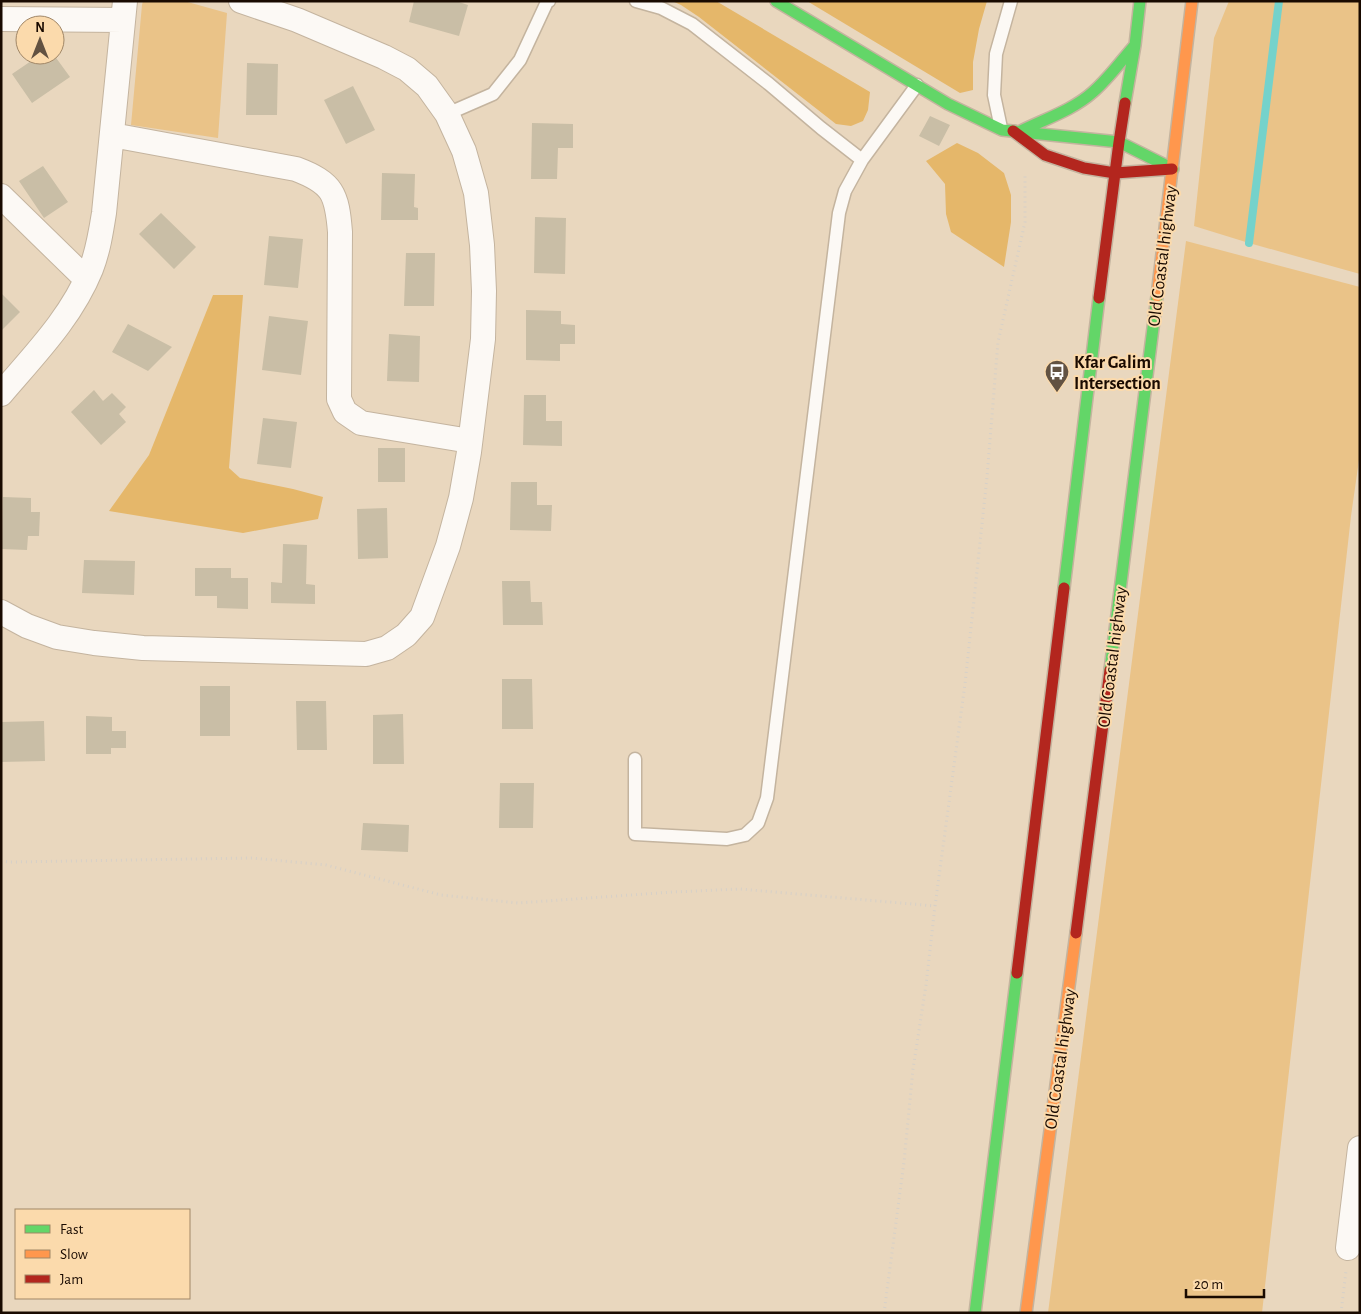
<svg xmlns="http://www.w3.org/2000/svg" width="1361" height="1314" font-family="'Alegreya Sans',sans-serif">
  <rect width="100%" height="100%" fill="#e9d7be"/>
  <path fill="#eac388" d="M143 1H184L227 13 218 138 131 125 142 5Z
    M1229 1H1360V274L1249 243 1194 226 1214 38Z
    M1186 241 1360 287V453L1351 516 1262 1313H1048Z"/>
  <path fill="#e5b76a" d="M672 1H716L870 92 868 110 863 121 851 126 836 124 699 17 681 5Z
    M807 1H987L979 29 973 62V90L960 93Z
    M957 143 978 153 1004 173 1011 195V222L1004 267 951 232 946 214 945 184 926 161Z
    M213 295H243L229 468 240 478 293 489 323 497 318 519 243 533 109 511 149 455Z"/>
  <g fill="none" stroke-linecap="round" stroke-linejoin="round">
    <path stroke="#75d2cb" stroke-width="8" d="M1249 243 1279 1"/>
  </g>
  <path fill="#c9bea6" d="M414 1H456L468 5 459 36 409 22Z
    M40 55H54L70 77 32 103 12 74Z
    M247 63 278 64 277 115H246Z
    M353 86 375 130 346 144 324 100Z
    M930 116 950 125 939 146 919 136Z
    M532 123 573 124V148H558L557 179H531Z
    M43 166 68 202 44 218 19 181Z
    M382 173 415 174 414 207 418 208V220H381Z
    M161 213 196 247 174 269 139 234Z
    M535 217 566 218 565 274 534 273Z
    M269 236 303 239 298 288 264 285Z
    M406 253H435L434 306H404Z
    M1 293 20 312 1 331Z
    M526 310 561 311V324L575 325V344H560V361L526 360Z
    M269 316 308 321 301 375 262 370Z
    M128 324 172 347 148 371 112 352Z
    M389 334 420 336 419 382 387 381Z
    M94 390 103 401 112 393 126 407 119 414 126 422 101 445 71 412Z
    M524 395H546V421H562V446L523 445Z
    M263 418 297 422 291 468 257 464Z
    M378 448H405V482H378Z
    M511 482H537V505H552L551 531 510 530Z
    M3 497 31 498V512H40L39 536H28L27 550 2 549Z
    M387 508 388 558 358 559 357 509Z
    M283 544 307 545 306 584 315 585V604L271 603V582L282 583Z
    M84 560 135 561 134 595 82 593Z
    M195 568H231V578H248V609L217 608V596H195Z
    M502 581H530L531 602H542L543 625H503Z
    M502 679H532L533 729H502Z
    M200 686H230V736H200Z
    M296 701H326L327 750H297Z
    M403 714 404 764H373V715Z
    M86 716 112 717V731H126V748H111V754H86Z
    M44 721 45 761 1 762V722Z
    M500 783H534L533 828H499Z
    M363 823 409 825 408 852 361 850Z"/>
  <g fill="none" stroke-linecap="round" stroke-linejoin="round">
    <defs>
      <path id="lane" d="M636 1 661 8 692 24 769 84 821 128 862 160
        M447 114 493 94 520 60 547 2 549 1
        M1001 128 994 95 996 54 1011 1
        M635 759V834L727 839 745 835 758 823 767 798 839 213 845 191 862 160 917 85"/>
      <path id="street" d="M1 19 123 20
        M112 135 296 169C333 183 337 194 340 232L339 399 345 412 361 423 470 441
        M1 196 86 279
        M1 394C35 354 71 318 91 269 98 251 101 232 104 213L125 1
        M1 612 27 626 57 637 94 643 143 648 366 654 387 648 406 635 422 617 448 546 461 498 469 452 483 339 484 291 482 245 476 193 464 151 447 114 427 86 407 69 384 57 297 20 241 1
        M1348 1248 1360 1148"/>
      <path id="fast" d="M776 1 948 104 1002 130 1119 142 1173 169
        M1125 103 1135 45 1140 1
        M1021 131C1045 119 1073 110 1093 92 1109 78 1121 61 1135 45
        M1064 588 1099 298
        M1110 670 1157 296
        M975 1313 1017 973"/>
      <path id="slow" d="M1157 296 1192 1
        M1026 1313 1076 933"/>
      <path id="jam" d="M1013 131 1045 155 1084 168 1115 173 1172 169
        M1099 298 1119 142 1125 103
        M1076 933 1110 670
        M1017 973 1064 588"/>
    </defs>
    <use href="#lane" stroke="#c4b49f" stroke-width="15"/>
    <use href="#street" stroke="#c4b49f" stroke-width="26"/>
    <use href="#fast" stroke="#c4b49f" stroke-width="14"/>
    <use href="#slow" stroke="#c4b49f" stroke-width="14"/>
    <use href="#jam" stroke="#c4b49f" stroke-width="14"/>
    <path stroke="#d6d0c8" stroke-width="3" stroke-dasharray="1 4" stroke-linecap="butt" d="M1 861 10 862 252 858 326 865 441 895 518 903 673 892 740 889 935 906 965 684 987 477 998 342 1025 222V173
      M884 1313 904 1162 913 1069 926 985 935 906
      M1341 1313 1346 1271"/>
    <use href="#lane" stroke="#fcf9f5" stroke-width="12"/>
    <use href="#street" stroke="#fcf9f5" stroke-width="24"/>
    <use href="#fast" stroke="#63d668" stroke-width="11"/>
    <use href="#slow" stroke="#ff974d" stroke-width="11"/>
    <use href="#jam" stroke="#b3261e" stroke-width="11"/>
  </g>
  <defs>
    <symbol id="bus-pin" viewBox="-11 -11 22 30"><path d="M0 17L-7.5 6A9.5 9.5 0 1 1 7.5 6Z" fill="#625242" stroke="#fbdaac"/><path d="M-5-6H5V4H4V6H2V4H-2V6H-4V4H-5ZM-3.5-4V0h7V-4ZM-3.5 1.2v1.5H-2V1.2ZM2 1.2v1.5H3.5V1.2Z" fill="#fff"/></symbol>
  </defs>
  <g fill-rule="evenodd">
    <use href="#bus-pin" x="1043" y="358" width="28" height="38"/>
  </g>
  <g text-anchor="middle" stroke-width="4" stroke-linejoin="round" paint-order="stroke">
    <g font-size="18" fill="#190a00" stroke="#fbdaac">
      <text transform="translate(1162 256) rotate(-83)" y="6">Old Coastal highway</text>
      <text transform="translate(1112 657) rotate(-83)" y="6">Old Coastal highway</text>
      <text transform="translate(1060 1059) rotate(-82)" y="6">Old Coastal highway</text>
    </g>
    <g font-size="18" font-weight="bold" fill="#190a00" stroke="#fbdaac" text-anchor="start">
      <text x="1074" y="368">Kfar Galim<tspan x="1074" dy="21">Intersection</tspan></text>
    </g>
  </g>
  <rect width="1361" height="1314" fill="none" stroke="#190a00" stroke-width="5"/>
  <rect x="15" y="1209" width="175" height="90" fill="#fbdaac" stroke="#a18767"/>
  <rect x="25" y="1225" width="25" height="8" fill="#63d668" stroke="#a18767"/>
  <text x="60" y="1234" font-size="15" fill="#190a00">Fast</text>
  <rect x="25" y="1250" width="25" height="8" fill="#ff974d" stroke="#a18767"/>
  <text x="60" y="1259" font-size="15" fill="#190a00">Slow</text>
  <rect x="25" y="1275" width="25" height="8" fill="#b3261e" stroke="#a18767"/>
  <text x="60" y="1284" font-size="15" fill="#190a00">Jam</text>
  <g transform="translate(40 40)"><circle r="24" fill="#fbdaac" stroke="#a18767"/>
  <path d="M0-4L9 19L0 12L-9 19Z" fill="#625242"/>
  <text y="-8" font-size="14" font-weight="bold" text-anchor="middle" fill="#190a00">N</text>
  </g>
  <path d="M1186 1289v8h78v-8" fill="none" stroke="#190a00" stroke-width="2.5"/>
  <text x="1194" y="1289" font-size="15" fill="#190a00" stroke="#fbdaac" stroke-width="4" paint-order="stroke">20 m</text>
</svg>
